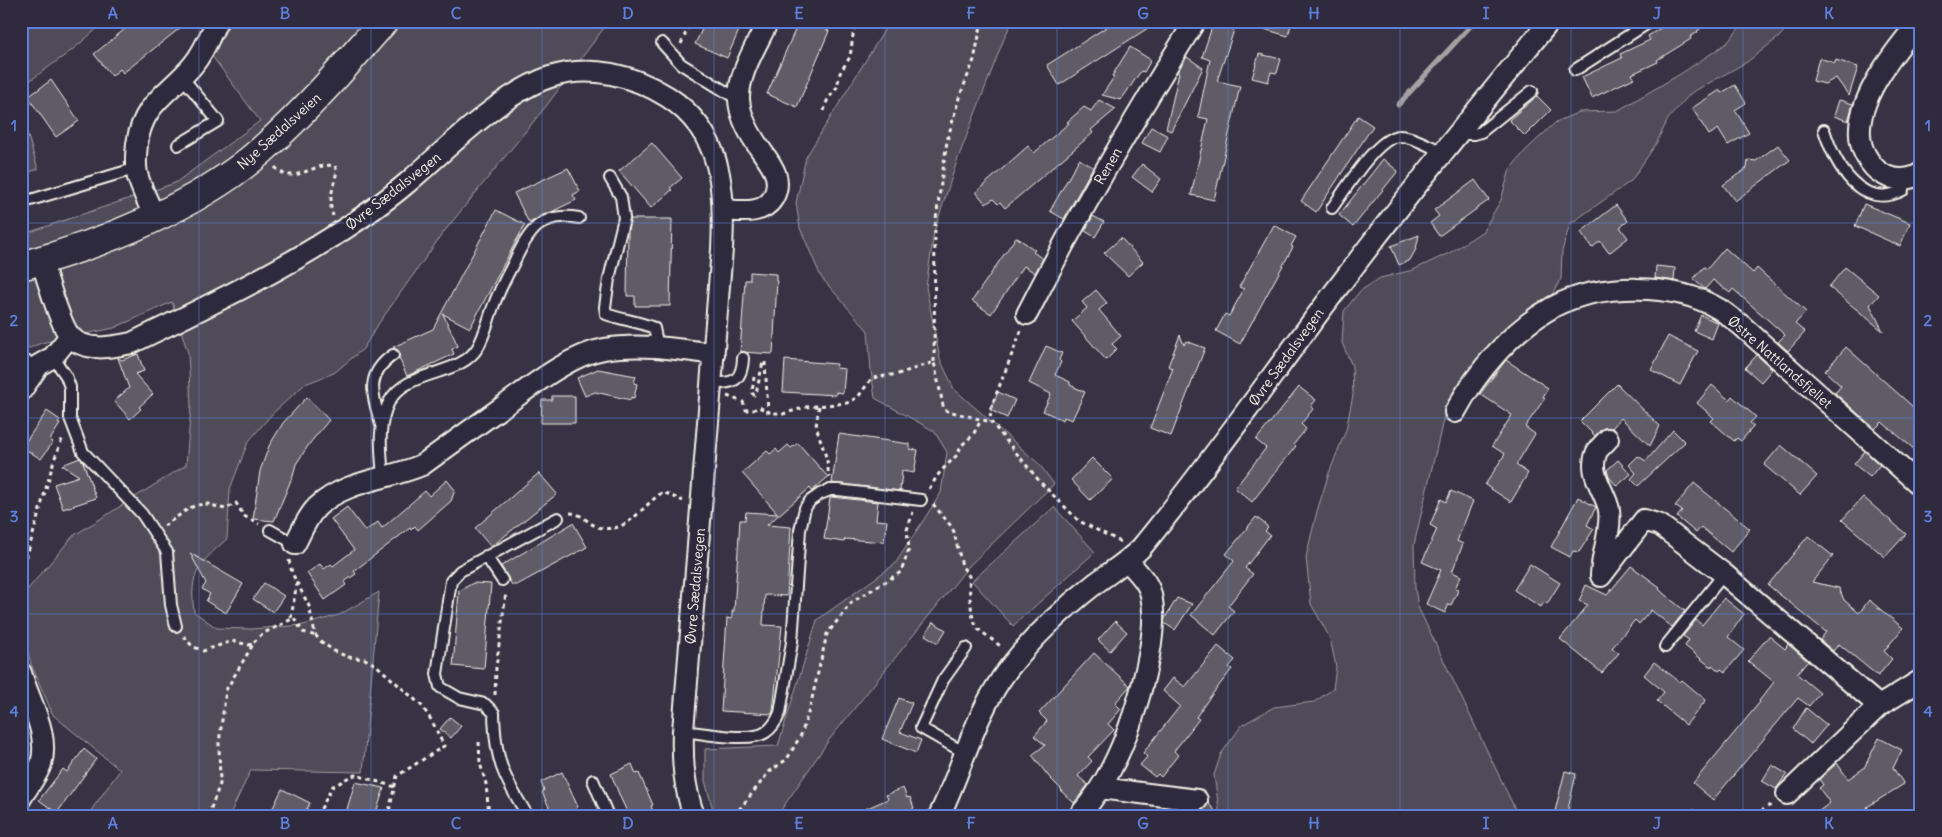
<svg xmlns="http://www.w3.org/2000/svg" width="1942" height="837" font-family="Delius,sans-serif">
  <rect width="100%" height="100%" fill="#373244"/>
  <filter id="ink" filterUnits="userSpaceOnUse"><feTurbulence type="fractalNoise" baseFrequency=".02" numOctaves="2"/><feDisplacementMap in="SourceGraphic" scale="10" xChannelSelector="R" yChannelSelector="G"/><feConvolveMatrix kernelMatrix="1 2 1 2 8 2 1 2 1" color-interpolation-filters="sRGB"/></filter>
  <g filter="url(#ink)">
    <path fill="#504b59" stroke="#a29ea0" d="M21 21H106L71 51 21 87Z
      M231 21H609L547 105 443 233 379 323 363 349 334 373 305 384 272 414 248 442 230 489 227 539C199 564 189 572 194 612L217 628 251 629 303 625 339 615 379 592 363 772 251 770 229 816H87L120 770 53 715 31 664 21 626 22 596 73 536 186 465 191 406 188 353 172 302 114 328 41 343 30 348 21 347V235L175 183 260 121 212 56Z
      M890 21H1013L1005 36 957 161 934 232 926 287 940 359 954 389 1039 464 1054 484 969 566 829 740 777 816H717L714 813 705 781V749L778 746 817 620 895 564 941 493 947 452 934 431 875 398 871 371 868 331 821 277 800 228 796 203 806 157Z
      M1745 21H1793L1779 37 1747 62 1691 93 1668 119 1656 144 1631 181 1570 224 1562 251 1561 279 1551 296 1507 333 1467 378 1444 416 1414 545 1415 588 1418 607 1516 811 1522 816H1220L1214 775 1221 754 1242 725 1274 707 1314 702 1333 689 1336 667 1330 638 1311 604 1306 557 1317 511 1329 473 1346 430 1353 395 1352 366 1342 343 1344 311 1360 291 1380 278 1413 270 1451 252 1483 231 1501 200 1510 169 1526 150 1556 122 1579 112 1617 111 1682 73 1727 43Z
      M21 113 38 169 21 175Z
      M1054 507 1095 552 1013 626 972 581Z"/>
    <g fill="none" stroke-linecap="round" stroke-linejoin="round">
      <path stroke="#a6a2a4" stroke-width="5" d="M1398 105 1475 21"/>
    </g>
    <path fill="#5f5c67" stroke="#f4f1e8" d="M135 21H189L123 73 120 69 112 76 94 54Z
      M706 21H743L727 58 695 44Z
      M799 21H808L829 31 797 107 767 94Z
      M1116 21H1159L1059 85 1047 65Z
      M1214 21H1237L1217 81 1240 86 1214 200 1191 195 1208 119 1198 117 1210 60 1202 57Z
      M1251 21H1292L1288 36 1250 25Z
      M1672 21H1712L1697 31 1698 32 1690 37 1691 39 1657 60 1658 62 1632 74 1634 78 1592 98 1582 77 1622 58 1620 54 1650 40 1648 36Z
      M1130 47 1151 60 1144 72 1141 71 1121 100 1102 95 1114 77 1112 76Z
      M1259 54 1281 59 1277 73 1271 72 1268 82 1252 78Z
      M1187 57 1203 68 1171 131 1166 129 1179 73 1177 72Z
      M1819 58 1835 63 1836 60 1858 67 1849 96 1836 78 1825 84 1813 81Z
      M51 80 79 121 56 137 28 97Z
      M1735 85 1746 103 1735 110 1749 133 1728 145 1718 129 1709 135 1692 108 1720 90 1721 93Z
      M1537 96 1551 110 1525 136 1509 120Z
      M1099 100 1116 109 1091 130 1093 133 1005 208 1000 202 998 204 993 199 986 204 976 192 1028 146 1034 153 1069 123 1067 122 1084 107 1091 111Z
      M1839 100 1853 104 1848 121 1834 116Z
      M1358 116 1373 126 1316 212 1301 201Z
      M1151 127 1168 136 1160 152 1142 143Z
      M652 143 682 178 670 188 672 190 651 208 619 171Z
      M1778 145 1790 160 1735 201 1723 185 1747 168 1748 160 1756 161Z
      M1079 159 1093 167 1064 219 1050 211Z
      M1383 159 1398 171 1353 227 1339 215Z
      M1142 164 1161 179 1152 192 1132 177Z
      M568 168 580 191 573 195 576 200 529 223 514 193Z
      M1475 180 1489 200 1439 236 1430 223 1439 216 1434 210Z
      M1864 204 1910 223 1900 246 1855 226Z
      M1616 205 1628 221 1620 227 1628 238 1609 253 1600 241 1592 248 1581 232Z
      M496 210 525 225 515 243 470 328 443 314 458 346 452 349 454 354 407 376 399 358V351L393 347 433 329Z
      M1093 216 1104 222 1095 237 1085 231Z
      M631 219H672L670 306H635V296H627L628 230Z
      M1274 225 1296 237 1291 246 1293 247 1240 344 1216 331 1225 314 1229 316 1244 289 1239 287Z
      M1419 235 1416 249 1410 260 1399 265 1391 246Z
      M1016 237 1035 250 1033 252 1043 259 1035 273 1024 266 991 314 972 301Z
      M1121 238 1143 262 1128 276 1104 253Z
      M1725 248 1753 273 1757 268 1806 312 1795 324 1805 332 1788 351 1778 342 1785 335 1733 289 1730 293 1713 280 1705 289 1693 279 1704 267 1707 269Z
      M1656 266 1675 268 1674 281 1655 278Z
      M1845 267 1879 295 1870 305 1883 331 1829 287Z
      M750 272 776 274V281H777L773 354 740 352 745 280H750Z
      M1096 290 1107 303 1099 310 1121 336 1112 344 1117 349 1106 360 1072 321 1087 308 1082 302Z
      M1701 315 1718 323 1712 339 1694 331Z
      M1180 335 1184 345 1186 341 1205 348 1171 436 1150 428 1173 368 1168 366Z
      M1668 336 1698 351 1680 385 1651 370Z
      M1046 346 1062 353 1059 360 1061 362 1055 375 1070 382V385L1085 392 1072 420 1064 417 1063 420 1043 411 1051 394 1029 383Z
      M1846 347 1921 414V455L1882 422 1875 429 1835 393 1841 386 1825 371Z
      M138 354 144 371 135 374 153 394 139 407 141 409 130 419 114 401 129 388 118 358 122 360Z
      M1757 355 1772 369 1761 382 1745 368Z
      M785 360 837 364 836 368 845 369 843 393 836 392V395L783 392Z
      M1506 360 1548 388 1543 397 1545 398 1525 427 1535 434 1516 465 1528 473 1511 502 1485 485 1505 454 1492 446 1512 415 1480 394Z
      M598 369 636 376 634 383 637 384 634 398 631 397V400L595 392 585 396 577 378Z
      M1617 384 1660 426 1650 446 1621 418 1612 428H1604L1595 436 1580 421Z
      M1712 385 1729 400 1732 396 1756 417 1750 423 1754 426 1741 441 1737 438 1734 441 1711 421 1714 418 1697 403Z
      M1299 387 1316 400 1311 406 1313 409 1301 424 1306 429 1294 444 1296 446 1252 502 1235 488 1266 448 1256 440Z
      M998 392 1015 400 1007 418 990 410Z
      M552 396H575V423H541L542 400H552Z
      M307 397 329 420 310 443 296 464 293 475 274 521 253 519 260 471 269 446 283 423Z
      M47 411 60 420 58 423 60 424 50 440 53 442 41 459 22 447Z
      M1673 430 1685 442 1638 486 1631 479 1636 473 1629 465 1638 456 1646 461Z
      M839 434 910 444V449L918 450 914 473 902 471 900 491 832 483Z
      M798 443 828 477 812 491 810 488 767 525 791 527 787 596 765 595 763 625 782 626 773 711 772 714 721 711 727 618 732 619V611H734L740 520H745L746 512 778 514 742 473 767 451 770 454 776 449 779 453 788 445 791 448Z
      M1781 445 1817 476 1800 495 1764 465Z
      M1865 451 1880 465 1870 477 1854 464Z
      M80 458 83 462 96 498 63 509 54 484 79 476 62 465Z
      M1092 458 1113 479 1090 500 1071 480Z
      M1618 460 1631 474 1617 486 1609 477 1607 470Z
      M539 473 557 494 491 547 475 528Z
      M447 480 455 490 451 501 418 530 415 526 411 530 410 528 354 571 356 574 344 582 346 585 325 600 307 573 320 564 324 569 331 564 333 566 354 550 331 519 347 507 365 531 378 522 382 528 425 491 429 496Z
      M1694 483 1750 529 1731 552 1701 527 1696 533 1677 517 1682 511 1675 506Z
      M1451 491 1473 501 1457 541 1463 544 1452 572 1461 576 1455 588 1459 589 1451 605 1449 604 1445 613 1426 604 1441 570 1422 562 1437 529 1430 525 1441 499 1446 502Z
      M831 497 878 502 876 520 887 521 884 542 845 539 844 542 824 539 830 498Z
      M1578 497 1596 507 1587 525 1594 529 1579 552 1573 551 1570 557 1551 547Z
      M1863 497 1906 534 1885 557 1842 520Z
      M1256 517 1266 525 1268 528 1265 531 1270 535 1245 568 1253 574 1228 606 1234 611 1215 635 1191 615 1234 561 1226 554Z
      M573 523 587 547 517 585H512L501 566Z
      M1808 536 1833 556 1812 582 1839 588 1844 600 1859 613 1869 600 1903 628 1884 651 1892 659 1878 676 1839 644 1833 651 1820 640 1826 632 1768 585Z
      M190 553 243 584 226 613 206 601 210 594 202 589 206 583Z
      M1530 564 1560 583 1547 604 1544 602 1541 607 1514 590Z
      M1631 566 1660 587 1659 589 1664 594 1685 611 1672 627 1651 610 1639 624 1635 620 1612 648 1619 653 1602 673 1560 639 1588 605 1579 601 1586 585 1607 595Z
      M264 583 284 596 273 612 253 599Z
      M473 583 491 584 484 669 453 666 459 591Z
      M1177 598 1192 604 1175 630 1164 623 1165 618Z
      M1724 598 1744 614 1728 637 1744 650 1725 672 1721 669 1719 671 1712 665 1711 667 1685 646 1689 640 1683 636 1696 620 1702 625Z
      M1115 621 1127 632 1110 651 1098 640Z
      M933 622 946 630 938 643 925 635Z
      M1769 636 1785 649 1788 644 1808 661 1797 674 1820 693 1809 706 1798 698 1713 800 1693 783 1760 702 1759 701 1774 682 1748 661Z
      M1218 646 1235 660 1229 667 1232 669 1207 701 1196 717 1199 719 1174 751 1178 755 1161 777 1158 774 1155 777 1140 765 1147 757 1143 753 1180 706 1163 691 1173 678 1185 687Z
      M1094 653 1130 686 1115 703 1121 709 1108 724 1114 730 1088 757 1092 761 1078 776 1088 785 1074 803 1061 791 1062 790 1049 777 1032 755 1045 745 1034 736 1047 721 1039 713Z
      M1654 662 1680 682 1682 680 1706 700 1686 725 1657 701 1664 692 1644 675Z
      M899 698 912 703 900 732 921 740 916 753 882 739Z
      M1806 708 1827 725 1811 744 1793 729Z
      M450 717 461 726 451 738 440 729Z
      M1879 738 1902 750 1893 768 1904 784 1867 807 1873 816H1812L1830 803 1819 788 1823 785 1819 779 1837 763 1848 779 1864 768Z
      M84 749 96 759 57 813 39 800 63 769 67 772Z
      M632 764 636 774 639 773 653 805 651 806 655 816H629L621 799 611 774Z
      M1772 765 1787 774 1776 789 1762 781Z
      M1565 771 1576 774 1567 814 1555 811Z
      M562 772 578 807 576 808 579 816H553L542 792 544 791 541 782Z
      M355 782 384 788 375 816H345Z
      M903 788 907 798 910 797 914 808 904 816H849L888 799 886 795Z
      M282 789 310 803 303 816H269Z
      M1208 803 1220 816H1179L1186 811H1202Z"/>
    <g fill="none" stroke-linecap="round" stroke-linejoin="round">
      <defs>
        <path id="lane" d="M662 43 681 64 739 100
          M1575 70 1651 21
          M1824 130C1835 164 1861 212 1903 190L1902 179
          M1459 134H1474L1481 132 1532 91
          M178 145 218 121 182 77
          M610 178 621 197 624 218 609 279 605 307 606 314C622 320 638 321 654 328L658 347
          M24 202 137 168
          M1332 208C1345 190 1377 137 1399 136 1413 136 1430 147 1443 152
          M53 357 66 376 70 387V418L83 452 142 514 167 552 171 605 176 626
          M21 360 39 365
          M712 383C732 384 742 382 743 358
          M381 425C373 396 364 375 393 355
          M383 477C381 452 377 425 389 402 407 368 460 378 478 347 485 334 488 321 493 307 498 293 505 279 512 266 528 234 538 211 579 218
          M270 530 295 544
          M486 556 502 580
          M1665 647 1724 574
          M683 731C702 733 751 743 766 732 772 728 777 720 780 713L792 642 800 530 805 508 810 501 820 494 830 490H838L921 500
          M965 753 921 728 943 680 966 648
          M593 780 608 816
          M528 816C503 777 495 760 494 713L485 704 459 698 440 687 437 674 451 581 460 571 558 518"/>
        <path id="street" d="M1920 21C1894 52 1842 114 1866 156 1870 163 1874 169 1881 173 1893 181 1909 181 1921 173
          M724 210C741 211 763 215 773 198 785 176 767 160 756 143 748 131 740 115 739 100 738 73 757 45 768 21
          M154 217C149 203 141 189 137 174 135 165 136 153 137 144 143 102 169 94 193 65 204 52 210 36 217 21
          M41 260C47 277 60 325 70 336 85 353 113 347 132 343 205 307 278 273 346 228 367 214 387 200 407 183 446 150 501 93 550 77 590 64 633 75 668 97 723 133 725 190 722 249L683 731C682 761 684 787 694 816
          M1027 314C1078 214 1135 117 1195 21
          M21 391 39 365 53 357 70 336
          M1455 412C1477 371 1512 330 1553 307 1599 283 1674 282 1719 309 1727 314 1734 320 1741 325L1921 486
          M1608 439C1605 443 1597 449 1596 454 1588 474 1606 492 1609 510 1612 531 1601 555 1601 576L1644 520 1660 525 1724 574 1879 706 1921 680
          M295 544C301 532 307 517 317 507 346 480 387 480 422 465 450 445 477 425 505 405 533 385 570 355 604 349 640 343 677 349 714 354
          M21 673C29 701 50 734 41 764 37 776 27 788 21 798
          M1108 789 1197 800
          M1787 794 1879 706
          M939 816C963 767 975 712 1009 668 1034 636 1064 608 1096 583 1112 571 1127 562 1141 548 1212 462 1275 370 1342 282 1409 193 1479 107 1550 21
          M1079 816C1091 802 1103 785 1111 769 1132 729 1161 639 1151 595 1148 581 1137 572 1128 561"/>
        <path id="secondary" d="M21 266C102 244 199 206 262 150 306 111 345 66 384 21"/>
      </defs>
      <use href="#lane" stroke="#f4f1e8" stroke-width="14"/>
      <use href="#street" stroke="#f4f1e8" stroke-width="24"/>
      <use href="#secondary" stroke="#f4f1e8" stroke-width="31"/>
      <path stroke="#f4f1e8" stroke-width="3" stroke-dasharray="4 4" stroke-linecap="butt" d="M681 44 691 21
        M824 111 827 101 837 87 840 73 850 57 855 21
        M275 167C293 188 312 161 335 166L337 171 331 196V208L333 216
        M1021 331 990 410 991 422 1041 483 1079 521 1121 542
        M934 362 935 226 947 141 959 98 974 60 982 21
        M754 377 752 393 754 395 756 394 763 362H765L768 411
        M727 396 743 402 746 410H753L759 407 768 412 783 414 806 407 847 403 858 397 872 378 898 374 934 362 944 410 991 422
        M819 406 816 426 827 460 829 478
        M929 489 940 472 957 455 962 445 973 435 981 420
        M933 504 951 526 954 532 962 566 969 576 970 599 973 619 978 629 1003 648
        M570 513C582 513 587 523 598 527 627 536 642 505 663 492L683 501
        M164 526 188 509 196 505 209 504 221 508 226 509 236 503 244 516 259 524
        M289 560 292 573 309 606 315 634 319 640 334 651 348 657 365 659 376 665 421 705 432 721 444 746 397 776 388 816
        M21 564 26 559 54 460 63 437
        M291 618 297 582
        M184 636 192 646 203 651 232 641 249 645 252 644
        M495 695 496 668 506 592
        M479 742 480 763 486 784 489 816
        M208 816 220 784 219 743 226 690 252 646V644L262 634 294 618 303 632 316 636
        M317 816 333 786C341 783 348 776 356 775L395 787
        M734 816 769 772 787 759 801 735 810 707 827 634 852 602 901 572 909 549 907 530 913 512
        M1676 816 1694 811 1707 816
        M1754 816 1772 804"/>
      <use href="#lane" stroke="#2f2a3d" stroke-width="10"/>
      <use href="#street" stroke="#2f2a3d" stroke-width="20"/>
      <use href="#secondary" stroke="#2f2a3d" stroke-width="28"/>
    </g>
  </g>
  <path fill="none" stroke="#5e7fdd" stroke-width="1" stroke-opacity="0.55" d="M199 21V816M371 21V816M542 21V816M714 21V816M885 21V816M1057 21V816M1228 21V816M1400 21V816M1571 21V816M1743 21V816M21 223H1921M21 418H1921M21 614H1921"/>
  <g text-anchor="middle" stroke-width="4.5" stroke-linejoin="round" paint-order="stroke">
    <g font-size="14" fill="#f4f1e8" stroke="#2f2a3d">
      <text transform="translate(279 131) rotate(-42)" y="5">Nye Sædalsveien</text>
      <text transform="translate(1108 166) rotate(-60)" y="5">Renen</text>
      <text transform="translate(393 191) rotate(-38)" y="5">Øvre Sædalsvegen</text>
      <text transform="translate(1286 357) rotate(-54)" y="5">Øvre Sædalsvegen</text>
      <text transform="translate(1780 362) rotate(41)" y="5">Østre Nattlandsfjellet</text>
      <text transform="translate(695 586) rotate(-85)" y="5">Øvre Sædalsvegen</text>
    </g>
  </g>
  <rect width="1942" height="837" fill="none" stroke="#2f2a3d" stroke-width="55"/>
  <rect x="28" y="28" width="1886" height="782" fill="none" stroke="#5e7fdd" stroke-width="2"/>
  <g font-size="16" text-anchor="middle" font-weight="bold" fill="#5e7fdd">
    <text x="113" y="19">A</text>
    <text x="285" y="19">B</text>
    <text x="456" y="19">C</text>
    <text x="628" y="19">D</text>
    <text x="799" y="19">E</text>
    <text x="971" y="19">F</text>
    <text x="1143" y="19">G</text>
    <text x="1314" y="19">H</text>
    <text x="1486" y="19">I</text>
    <text x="1657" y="19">J</text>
    <text x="1829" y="19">K</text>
    <text x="14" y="131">1</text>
    <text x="1928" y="131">1</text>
    <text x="14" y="326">2</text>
    <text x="1928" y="326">2</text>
    <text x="14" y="522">3</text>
    <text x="1928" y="522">3</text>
    <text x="14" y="717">4</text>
    <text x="1928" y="717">4</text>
    <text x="113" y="829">A</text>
    <text x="285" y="829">B</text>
    <text x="456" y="829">C</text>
    <text x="628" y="829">D</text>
    <text x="799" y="829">E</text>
    <text x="971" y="829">F</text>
    <text x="1143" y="829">G</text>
    <text x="1314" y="829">H</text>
    <text x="1486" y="829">I</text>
    <text x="1657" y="829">J</text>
    <text x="1829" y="829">K</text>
  </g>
</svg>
